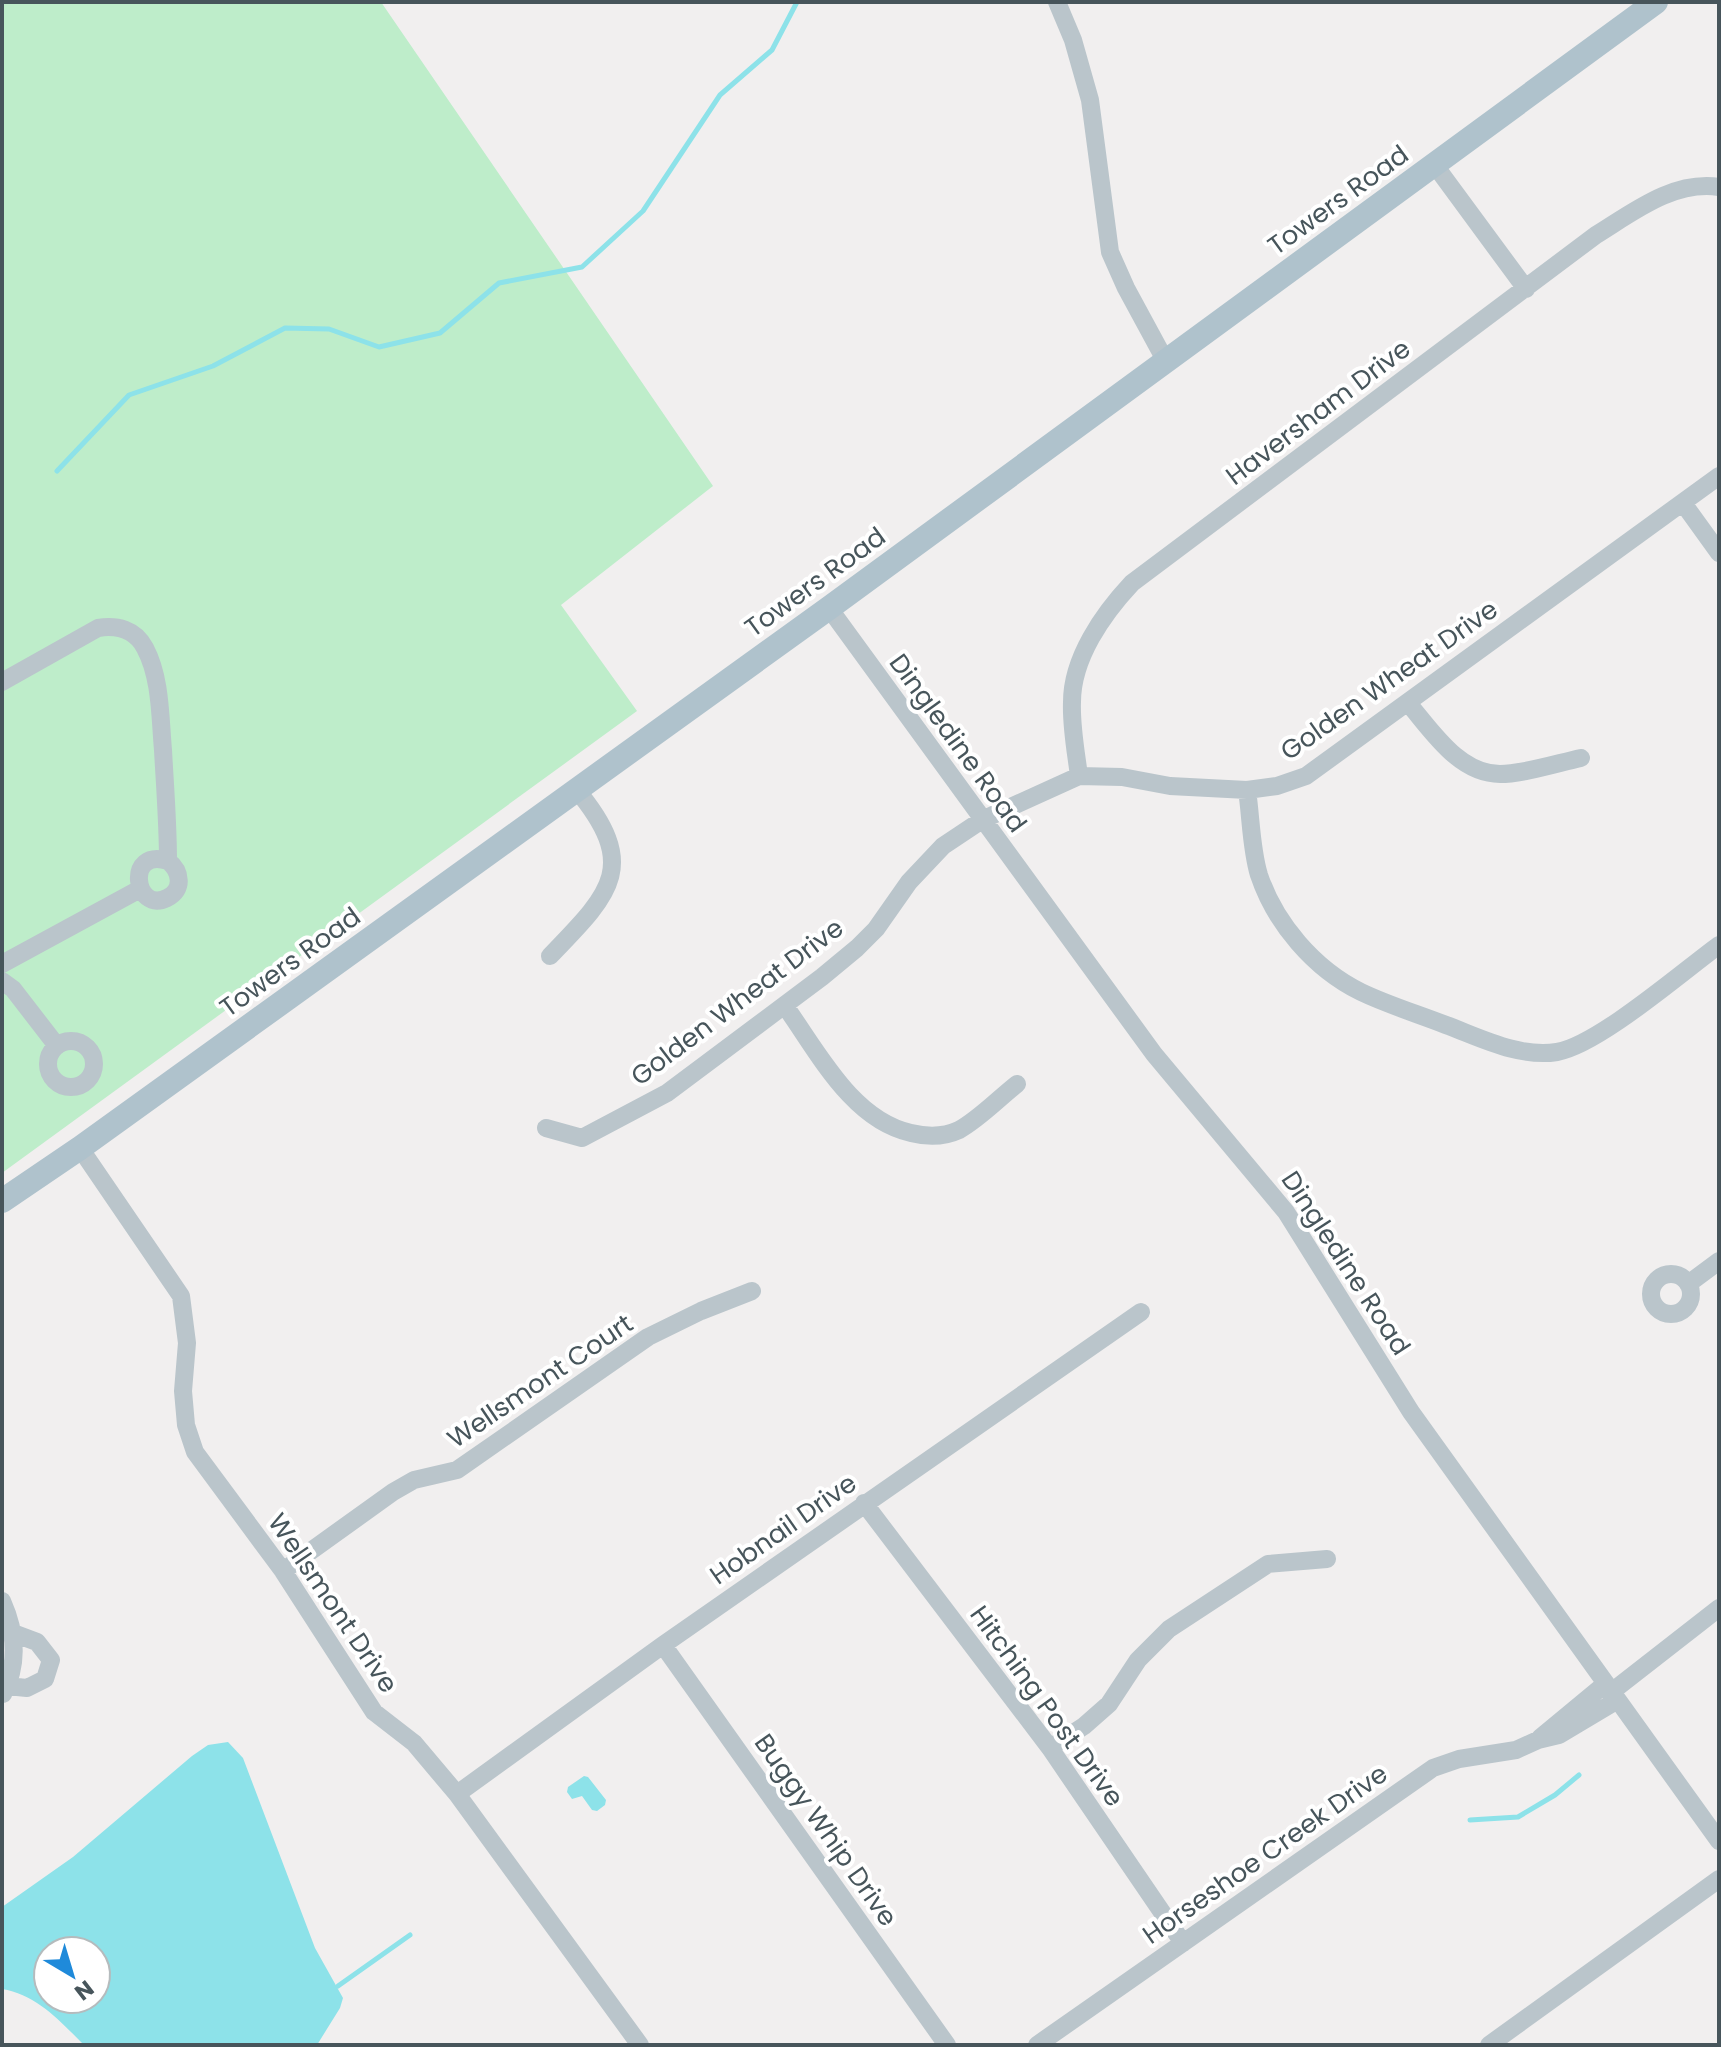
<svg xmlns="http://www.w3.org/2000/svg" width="1721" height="2047" font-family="Poppins,sans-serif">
  <rect width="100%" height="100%" fill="#f1efef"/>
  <path fill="#beedca" d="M2 2H381L713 486 561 605 637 711 2 1173Z"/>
  <path fill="#8de2e9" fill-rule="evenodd" d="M228 1742 243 1758 315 1948 343 1998 340 2008 317 2045H84C60 2021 37 1995 2 1989V1907L73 1857 192 1756 208 1745ZM96 1951V1999H48V1951Z
    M584 1776 588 1777 606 1800 605 1805 597 1811 592 1810 582 1796 572 1799 567 1792 568 1787Z"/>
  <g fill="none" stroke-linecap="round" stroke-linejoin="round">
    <path stroke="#8de2e9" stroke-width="5" d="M57 471 129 395 213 366 285 328 329 329 379 347 440 333 499 283 582 267 643 211 720 95 772 50 797 2
      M1470 1820 1518 1817 1555 1795 1579 1775
      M338 1986 410 1935"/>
    <path stroke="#bac5cb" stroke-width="18" d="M1057 2 1073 40 1090 100 1110 252 1126 288 1165 360
      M1434 164 1526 289
      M1683 503 1719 553
      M829 608 1154 1054 1286 1212 1411 1412 1719 1841
      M2 682 98 628C117 625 135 629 145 648 161 678 160 717 163 750 165 787 168 824 168 861 181 871 184 890 167 898 134 914 125 847 168 861
      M1408 703C1432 731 1459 774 1500 774 1523 774 1558 763 1581 758
      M1079 776C1076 752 1071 727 1072 702 1072 658 1103 614 1132 583L1596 235C1632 213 1673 180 1719 187
      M1247 790C1251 817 1251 849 1259 875 1275 923 1314 969 1361 992 1388 1005 1418 1014 1446 1025 1481 1038 1519 1058 1557 1052 1598 1045 1682 972 1719 945
      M550 956C611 893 640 866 576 789
      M2 964 140 889
      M2 981 13 989 57 1046
      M785 1006C818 1052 852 1120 911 1133 927 1137 944 1137 959 1130 979 1119 998 1099 1017 1084
      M48 1064a23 23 0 1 1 46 0a23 23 0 1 1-46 0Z
      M546 1128 582 1138 667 1093 822 977 857 948 876 929 909 882 943 846 982 820 1079 776 1122 777 1170 786 1247 790 1277 786 1306 776 1719 476
      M80 1148 181 1296 187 1343 183 1391 186 1425 195 1452 283 1571 374 1712 414 1743 457 1794 640 2045
      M1651 1294a20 20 0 1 1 40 0a20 20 0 1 1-40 0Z
      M1688 1284 1719 1261
      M864 1503 1050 1748 1183 1943
      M283 1571 393 1492 414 1480 457 1470 648 1337 701 1311 752 1291
      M2 1601C16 1632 19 1663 3 1694
      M663 1645 947 2045
      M7 1686 27 1688 45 1679 51 1660 37 1642 13 1633
      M1610 1693 1719 1608
      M1540 1738 1604 1685
      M1050 1748 1084 1726 1109 1704 1138 1660 1169 1629 1268 1564 1327 1559
      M457 1794 663 1645 1141 1312
      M1037 2045 1433 1768 1459 1759 1516 1750 1538 1740 1559 1735 1616 1701
      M1489 2045 1719 1879"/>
    <path stroke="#afc2cc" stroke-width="24" d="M2 1201 80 1148 829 608 1656 2"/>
  </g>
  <g text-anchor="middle" stroke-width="8" stroke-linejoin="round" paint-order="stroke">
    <g font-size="26" fill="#47555b" stroke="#fff">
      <text transform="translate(1338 200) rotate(-36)" y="9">Towers Road</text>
      <text transform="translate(1318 412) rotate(-37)" y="9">Haversham Drive</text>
      <text transform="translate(815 582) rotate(-36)" y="9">Towers Road</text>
      <text transform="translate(1389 680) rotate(-35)" y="9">Golden Wheat Drive</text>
      <text transform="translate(958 743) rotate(54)" y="9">Dingledine Road</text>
      <text transform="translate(290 962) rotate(-36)" y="9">Towers Road</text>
      <text transform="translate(737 1002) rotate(-37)" y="9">Golden Wheat Drive</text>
      <text transform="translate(1346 1263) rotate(57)" y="9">Dingledine Road</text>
      <text transform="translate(540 1381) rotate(-34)" y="9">Wellsmont Court</text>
      <text transform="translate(783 1529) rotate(-35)" y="9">Hobnail Drive</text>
      <text transform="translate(333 1603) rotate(56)" y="9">Wellsmont Drive</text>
      <text transform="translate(1047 1706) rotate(54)" y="9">Hitching Post Drive</text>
      <text transform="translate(826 1830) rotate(55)" y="9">Buggy Whip Drive</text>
      <text transform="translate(1265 1854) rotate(-35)" y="9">Horseshoe Creek Drive</text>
    </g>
  </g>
  <rect width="1721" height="2047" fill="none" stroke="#47555b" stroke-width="8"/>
  <g transform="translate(72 1975) rotate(142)"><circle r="38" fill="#ffffff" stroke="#b5bbbd" stroke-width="2"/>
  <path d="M0-6L14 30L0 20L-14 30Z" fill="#1f8ada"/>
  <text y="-12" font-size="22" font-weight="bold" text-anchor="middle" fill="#47555b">N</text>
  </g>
</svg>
